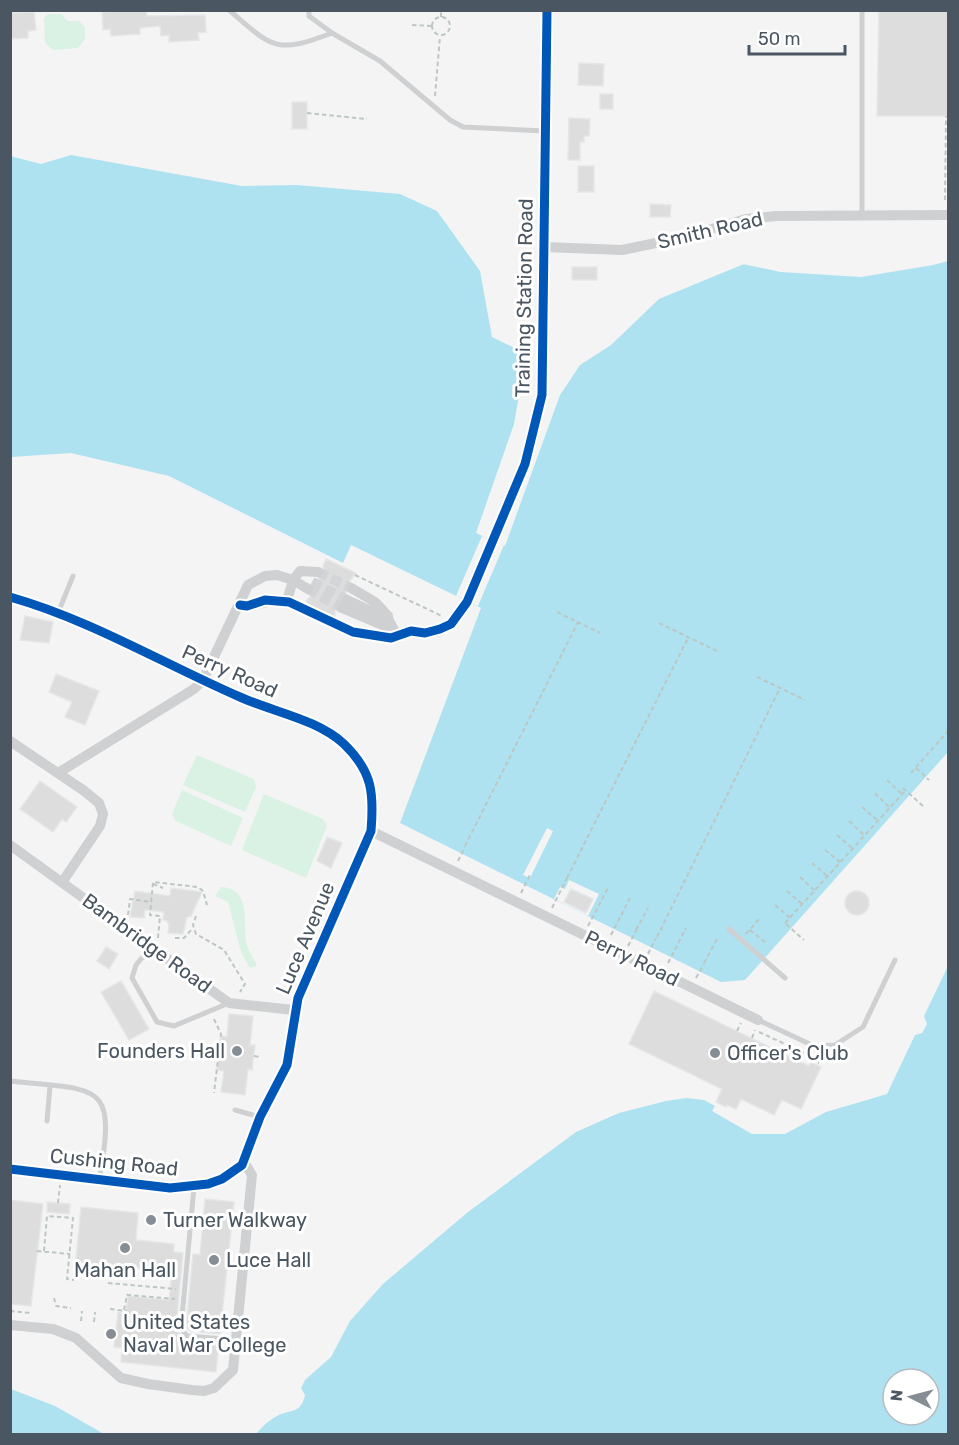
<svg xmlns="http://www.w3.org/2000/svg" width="959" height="1445" font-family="Rubik,sans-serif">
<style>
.green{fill:#d9f2e3}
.water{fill:#aee2f0;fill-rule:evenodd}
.pier{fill:#f4f4f4}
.building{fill:#ddddde;stroke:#e5e6e7;stroke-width:1.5}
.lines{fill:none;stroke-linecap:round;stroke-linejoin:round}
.minor-tunnel{stroke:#d2d4d7;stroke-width:10;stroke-dasharray:10 5;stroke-linecap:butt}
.path{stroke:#bcc7c4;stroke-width:2;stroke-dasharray:4.5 3;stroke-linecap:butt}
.service{stroke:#ced0d2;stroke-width:5}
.minor{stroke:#ced0d2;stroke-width:10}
.tertiary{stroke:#ced0d2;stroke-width:12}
.cycleway-casing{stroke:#fff;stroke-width:13}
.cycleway{stroke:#0057b8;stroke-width:9}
.poi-dot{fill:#868d94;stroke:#fff;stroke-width:2}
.labels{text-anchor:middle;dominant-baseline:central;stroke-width:6;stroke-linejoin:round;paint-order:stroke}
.street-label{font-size:20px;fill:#4a5661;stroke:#fff}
.poi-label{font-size:20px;fill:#4a5661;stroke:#fff;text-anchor:start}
</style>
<rect width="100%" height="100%" fill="#f4f4f4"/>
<!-- green -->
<path class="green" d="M48 14H61L68 21H79L85 27V39L78 48 53 50 45 43 44 18Z
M197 755 254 779 256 787 245 812 183 785Z
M182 790 243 818 231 846 176 821 172 814Z
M264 794 323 819 327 826 306 878 242 850Z
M221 887C253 889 242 924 247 945 249 953 254 959 257 966L250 968 241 952 228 902 215 896Z"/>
<!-- water -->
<path class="water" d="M71 155 242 186 297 185 400 194 437 211 480 271 492 337 519 350H527L514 424 476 533 505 546 560 395 580 365 611 345 659 299 744 264 866 274 948 259V752L745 980 721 982 400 823 481 608 351 545 343 563 169 476 71 453 11 457 10 156 41 164Z
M948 966V1434H256C262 1427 268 1421 277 1416 291 1409 301 1414 305 1395L301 1388 305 1380 331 1357 350 1321 383 1284 468 1212 576 1132 619 1113 666 1101 686 1098 704 1100 715 1106 712 1111 752 1134H785L826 1112 887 1094 915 1035 922 1033 927 1024 924 1016ZM893 1379H929V1415H893Z
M11 1375 136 1434H11Z"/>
<!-- pier -->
<path class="pier" d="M948 256V261L933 265 861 277 781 272 738 263 743 261 779 266 866 271Z
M482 536 504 545 478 606 456 596Z
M547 828 553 831 530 878 523 875Z
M569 880 599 894 588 916 554 899 560 887 565 889Z
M10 1372 55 1384 139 1434H104L55 1406 11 1389Z"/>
<!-- building -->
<path class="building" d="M146 10 147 16 205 15 206 32 198 33 199 40 169 42V35L161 36 160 26 140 28V34L111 36 110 29 103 30 102 12Z
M879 10H948V116H877Z
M34 12 36 30 28 31V38L10 39V13Z
M579 63 604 64 603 86 578 85Z
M600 94H613V109H600Z
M292 102H307V129H292Z
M569 118 590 119 589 136H584V142H580V160H568Z
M578 166H594V192H578Z
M650 204 671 205 670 217H650Z
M572 267H597V280H572Z
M326 559 356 573 346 586V593L335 605V616L328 617 326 625 303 614 309 610 306 601 315 592 317 579 325 576 323 566Z
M25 616 53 622 49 643 20 640Z
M56 674 99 691 85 725 65 717 72 702 49 692Z
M40 781 77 807 66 822 62 819 53 832 20 809Z
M327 837 342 843 331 868 317 861Z
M171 888 202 892 191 916 187 917 183 934 168 933 169 925 167 921 163 920 164 912 145 910 144 918 130 917 135 891 170 896Z
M571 889 593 899 586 913 564 902Z
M845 903a12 12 0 1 1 24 0a12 12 0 1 1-24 0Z
M106 947 118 954 109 969 97 961Z
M121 981 149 1029 129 1040 101 992Z
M654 991 809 1066 811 1062 821 1067 801 1109 782 1100 774 1115 741 1099 736 1109 727 1105 726 1107 716 1102 722 1089 629 1044Z
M229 1014 253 1016 250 1045H255L252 1070 248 1069 245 1095 221 1092 224 1071 217 1070 221 1036 227 1037Z
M205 1199 234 1202 220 1334 190 1331 186 1327 193 1254 200 1255Z
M10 1200 43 1204 31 1306 10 1304Z
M47 1202 70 1204 69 1214 47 1212Z
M81 1207 138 1213 136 1240 174 1244V1252L183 1253 176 1328 185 1340 219 1343 216 1372 121 1362 122 1348 114 1347 118 1312 126 1313 128 1296 169 1300 172 1272 132 1268 131 1274 105 1271V1278L79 1275V1268H75Z"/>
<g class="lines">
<!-- minor-tunnel -->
<path class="minor-tunnel" d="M318 572 353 589
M312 582 347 600
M308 589 342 608
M302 607 333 623"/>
<!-- path -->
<path class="path" d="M432 26a9 9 0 1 1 18 0a9 9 0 1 1-18 0Z
M441 17V10
M412 25 432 26
M435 96 440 36
M307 113 367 119
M945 200 946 116
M355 575 442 616
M557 612 600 633
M659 623 717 651
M757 677 805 700
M916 768 929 780
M911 773 948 731
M887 780 902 794
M903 788 924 807
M875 793 889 807
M862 807 877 820
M849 821 864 835
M837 835 852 848
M465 846 578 622
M825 850 840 862
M458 861 465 847
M812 863 827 876
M800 877 814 890
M567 878 688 638
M153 884 163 888
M787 891 802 904
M521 893 530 875
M775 905 790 918
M552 908 567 878
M128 915 130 899 151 902
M196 916 193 925 196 934 224 950 245 984 240 992
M785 923 906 790
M786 924 804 940
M588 926 609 886
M636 930 648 908
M750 930 766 943
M746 934 759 919
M611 935 630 898
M657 937 780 688
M158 938 160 916 150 915 153 882 198 887 203 891 207 905
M175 938H184L193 928
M628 946 637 929
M648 954 656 938
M668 963 686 928
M704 963 717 939
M696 978 704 964
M214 1019 221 1034 214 1093
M737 1031 741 1023
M759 1032 811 1056
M752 1038 755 1030
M806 1055V1057L819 1063
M254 1056 261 1057
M58 1203 60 1185
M37 1251 70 1254
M44 1251 47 1216 73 1218 67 1279 74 1280
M108 1283 176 1289
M54 1298 56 1306 71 1308
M110 1309 127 1311
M124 1310 127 1295 175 1299
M10 1311 31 1313
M81 1321 82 1311
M94 1322 95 1312"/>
<!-- service -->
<path class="service" d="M229 10C272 47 275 55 332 33
M309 10V16L332 33 380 61 450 120 463 127 544 131
M862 214V10
M58 613 73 576
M729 929 785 978
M151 947 136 965 132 978 157 1022 174 1026 229 1003
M758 1020 814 1046 835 1045 863 1027 895 960
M10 1081C98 1091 118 1079 99 1180
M235 1110 260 1117
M47 1121 50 1086
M194 1187 181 1328 187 1336 237 1340"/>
<!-- minor -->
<path class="minor" d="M544 247 622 250 680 238 746 219 776 216 948 215
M353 589 375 602 388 616
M10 597C91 620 164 664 240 697 273 712 317 719 344 744 373 772 374 794 371 831L298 998 287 1065 260 1117 242 1165 222 1179 208 1184 170 1188 10 1169
M347 600 388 619 394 630
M287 601 293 580 300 571 318 572
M240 605 247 606 278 600 302 607
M342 608 394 630 397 636
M333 623 353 632 391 638 411 631H436
M10 741 83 790 99 803 103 814 100 826 63 881
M58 773 194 689 203 680 248 585 265 576 277 575 293 580 308 589
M371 831 758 1020
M10 845 229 1003 294 1010
M10 1325 53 1329 76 1338 121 1378 148 1384 192 1390 204 1391 214 1388 233 1370 252 1175 244 1162"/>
<!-- tertiary -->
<path class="tertiary" d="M436 631 451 624 467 602 525 464 542 395 547 10"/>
<!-- cycleway casing -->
<g class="cycleway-casing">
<path id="cycleway" d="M10 597C91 620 164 664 240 697 273 712 317 719 344 744 373 772 374 794 371 831L298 998 287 1065 260 1117 242 1165 222 1179 208 1184 170 1188 10 1169
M240 605 247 606 265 600 289 602 353 632 391 638 411 631 425 633 440 629 451 624 467 602 525 464 542 395 547 10"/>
</g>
<!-- cycleway -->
<use href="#cycleway" class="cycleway"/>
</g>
<!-- markers -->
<g class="poi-dot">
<circle cx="237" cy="1051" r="6"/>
<circle cx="715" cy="1053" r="6"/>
<circle cx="151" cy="1220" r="6"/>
<circle cx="125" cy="1248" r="6"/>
<circle cx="214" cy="1260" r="6"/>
<circle cx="111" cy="1334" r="6"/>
</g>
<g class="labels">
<!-- street labels -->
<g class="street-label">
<text transform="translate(710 230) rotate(-13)">Smith Road</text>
<text transform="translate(524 298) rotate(-89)">Training Station Road</text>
<text transform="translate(230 671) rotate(24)">Perry Road</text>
<text transform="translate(305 938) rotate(-67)">Luce Avenue</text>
<text transform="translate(147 943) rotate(36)">Bambridge Road</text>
<text transform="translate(632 958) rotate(26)">Perry Road</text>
<text transform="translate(114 1162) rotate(6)">Cushing Road</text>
</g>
<!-- poi labels -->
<g class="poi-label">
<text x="225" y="1051" text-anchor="end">Founders Hall</text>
<text x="727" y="1053">Officer's Club</text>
<text x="163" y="1220">Turner Walkway</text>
<text x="226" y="1260">Luce Hall</text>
<text x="125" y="1270" text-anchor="middle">Mahan Hall</text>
<text x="123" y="1322">United States<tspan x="123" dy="23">Naval War College</tspan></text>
</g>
</g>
<!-- border -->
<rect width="959" height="1445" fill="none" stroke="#4a5661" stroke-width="24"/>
<!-- north arrow -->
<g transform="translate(911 1397) rotate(276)"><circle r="28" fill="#ffffff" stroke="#b7bbc0" stroke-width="1.5"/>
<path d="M0-4.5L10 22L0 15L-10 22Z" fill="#868d94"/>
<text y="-9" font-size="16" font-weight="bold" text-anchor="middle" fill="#4a5661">N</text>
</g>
<!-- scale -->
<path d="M749 45v9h96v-9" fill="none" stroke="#4a5661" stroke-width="3"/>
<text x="758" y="45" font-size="18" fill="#4a5661" stroke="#ffffff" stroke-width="4.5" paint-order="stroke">50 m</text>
</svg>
